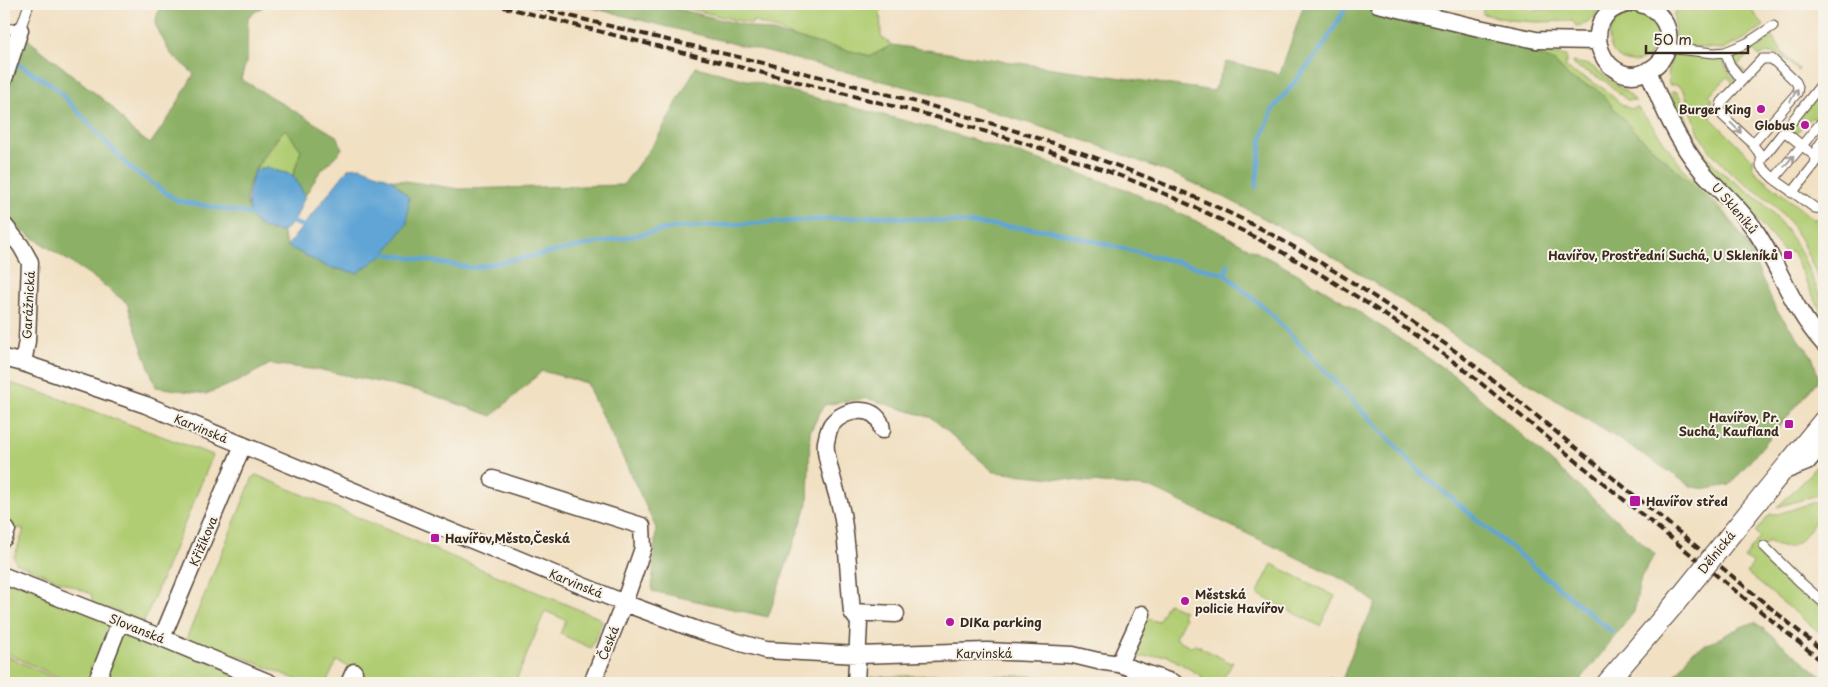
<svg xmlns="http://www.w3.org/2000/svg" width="1828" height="687" font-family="'Playpen Sans',sans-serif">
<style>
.green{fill:#b1cd73;stroke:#767c48}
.forest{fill:#8cb065;stroke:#646d42}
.water{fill:#60a5d5;stroke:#4e687a}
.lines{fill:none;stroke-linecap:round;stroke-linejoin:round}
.stream{stroke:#60a5d5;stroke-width:4.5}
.service-casing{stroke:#564537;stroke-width:11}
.minor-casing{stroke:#564537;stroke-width:19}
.tertiary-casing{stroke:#564537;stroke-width:22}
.service{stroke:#fff;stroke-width:9}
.minor{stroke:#fff;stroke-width:16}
.tertiary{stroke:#fff;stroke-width:20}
.rail{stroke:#3b2a1e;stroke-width:4;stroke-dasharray:8 4;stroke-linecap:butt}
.tertiary-bridge-casing{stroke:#564537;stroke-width:22;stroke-linecap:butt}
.tertiary-bridge{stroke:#fff;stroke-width:20}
.oneway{stroke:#a79f9a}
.poi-dot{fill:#b5179e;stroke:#f7f3e8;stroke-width:2}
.labels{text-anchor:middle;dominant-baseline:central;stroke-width:4;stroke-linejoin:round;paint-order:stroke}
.poi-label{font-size:12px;font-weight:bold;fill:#3b2a1e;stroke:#f7f3e8;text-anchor:end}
.street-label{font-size:12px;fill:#3b2a1e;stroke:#f7f3e8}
</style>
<rect width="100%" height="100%" fill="#f7f3e8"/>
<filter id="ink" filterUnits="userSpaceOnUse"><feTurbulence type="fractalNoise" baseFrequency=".02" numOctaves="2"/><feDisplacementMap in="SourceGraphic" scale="10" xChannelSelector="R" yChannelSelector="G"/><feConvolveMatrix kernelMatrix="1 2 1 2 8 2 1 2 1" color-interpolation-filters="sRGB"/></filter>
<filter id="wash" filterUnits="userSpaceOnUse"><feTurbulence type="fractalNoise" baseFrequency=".0096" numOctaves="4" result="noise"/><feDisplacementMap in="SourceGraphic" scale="20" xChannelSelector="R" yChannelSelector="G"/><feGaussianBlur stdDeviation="1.12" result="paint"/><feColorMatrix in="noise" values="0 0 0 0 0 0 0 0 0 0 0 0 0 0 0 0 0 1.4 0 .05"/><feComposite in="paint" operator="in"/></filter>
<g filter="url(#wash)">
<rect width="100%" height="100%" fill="#f1e0c2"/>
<!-- green -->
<path class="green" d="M670 4H880L881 37 892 45 871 56 803 40 753 21 752 24Z
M1483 4H1521L1532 11 1567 7 1570 4H1598C1598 17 1589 25 1576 26L1573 21 1535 22 1510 20 1483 14Z
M1680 4H1747L1764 26 1744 39 1724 49 1675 46 1674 15Z
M1609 38a24 24 0 1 1 48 0a24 24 0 1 1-48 0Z
M1768 32 1787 58 1799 69 1798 71C1784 58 1778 48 1759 56L1753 50 1738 65 1746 73C1736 71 1734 61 1731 53Z
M1492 37 1543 52 1566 56V68C1577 76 1590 79 1601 87 1610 93 1617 102 1626 107 1630 109 1633 109 1637 107L1652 125 1686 173 1725 212 1748 244 1756 265 1748 247 1725 215 1635 132 1597 89 1570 79 1555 62Z
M1674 53 1723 56 1725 66 1736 82 1734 84 1728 77 1709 95 1712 98 1711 118 1752 159V166L1755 172 1813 219H1824V290L1801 240 1787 219 1771 202 1731 173 1711 152 1699 133 1684 91 1677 85H1669C1667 72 1669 65 1674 53Z
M1572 62 1590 65 1625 91 1636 101 1627 100 1605 81 1573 65Z
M1674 91 1678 93 1681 98 1686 117 1696 139 1706 155 1720 171 1762 202 1772 212 1787 231 1800 251 1824 305V316L1810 290 1792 251 1786 254 1738 197 1704 163 1685 134 1671 92Z
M1824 94V113L1818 121 1812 117 1795 134 1789 128 1814 99Z
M285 128 301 150 293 175 266 168 255 170Z
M4 381 58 398 213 455 143 624 120 616 121 613 110 608 108 611 93 605 91 594 16 563 14 557 23 533V528L14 529 4 525Z
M1824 456V493L1777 507 1803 482Z
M256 475 599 618 602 621 601 625 591 648 560 634 566 620 545 611 515 683H358L362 673 337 661 326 683H305L237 655 228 661 185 642 253 477Z
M1818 501 1823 509C1809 529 1796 561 1768 541L1760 551 1802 592 1824 610V636L1747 573 1753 563 1744 558 1760 537 1755 532 1770 514H1778Z
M1272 564 1335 596 1320 626 1257 594Z
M4 576 261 683H71L4 652Z
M1168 603 1184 611 1182 616 1185 618 1175 638 1192 647 1194 644 1199 647 1200 645V647L1231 663 1233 662C1224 678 1220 687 1199 681L1203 677 1166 655 1134 658 1132 646 1146 618 1158 622Z
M4 655 66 683H4Z
M934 675 1032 676 1095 683H868L870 678 873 677Z"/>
<!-- forest -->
<path class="forest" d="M160 4H267L248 17 247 59 241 79 338 137 342 149 319 173 305 196 293 175 301 150 285 129C270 144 243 181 247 204 249 212 260 222 266 229L282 232 287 246 409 198 391 179 460 189 623 185 657 139 696 67 937 129 1040 160 1120 187 1212 228 1298 274 1341 300 1455 376 1655 554 1641 577 1634 612 1578 683H1341L1357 640 1376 603 1346 581 1152 488 994 472 932 418 866 398 824 405 810 432 808 503 768 617 652 591 656 528 627 466 594 400 587 383 542 371 492 416 421 391 326 371 270 364 239 381 206 394 156 387 135 328 127 303 89 274 4 219V32L20 30 31 42 110 105 132 131 150 144 170 116 194 74 170 53 155 24Z
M577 4H657L871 56 892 45 1214 91 1226 62 1280 74 1304 4H1358L1492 37 1555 62 1571 79 1597 89 1635 132 1725 215 1748 247 1775 308 1812 356 1819 379 1730 485 1707 489 1692 487 1649 458 1475 350 1397 297 1315 246 1226 198 1178 176 1092 143 946 97Z
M1755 622 1824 678V683H1668L1678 672 1692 652 1743 626Z"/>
<!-- water -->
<path class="water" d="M360 167 391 179 409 198 407 224 384 254 357 273 327 267 287 246 349 168Z
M266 168 293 175 305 196 294 222 282 232C277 231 270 231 266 229 240 218 248 190 255 170Z"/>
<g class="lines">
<!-- stream -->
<path class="stream" d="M13 61 54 86 131 169 178 201 256 215
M1256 187 1262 137 1273 109 1322 48 1348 4
M288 221 307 227
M381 253 472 268 673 228 880 216 1049 230 1225 274 1269 312 1421 473 1612 632
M1225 274 1228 264
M1683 680 1688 683"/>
</g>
</g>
<g filter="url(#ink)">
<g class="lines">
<!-- service casing -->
<g class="service-casing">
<path id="service" d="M4 28 20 30 29 4
M1667 48 1714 53 1725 52
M1742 80 1730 65 1725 52 1747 43 1773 26
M1824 119 1774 179 1815 208 1824 209
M1784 131 1816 157
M1750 141 1756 140 1797 93 1798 87 1796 82 1772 59H1762L1722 102 1720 109 1723 116 1750 141 1763 158
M1774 179 1761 166V160L1824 81
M1792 193 1815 164 1818 147 1824 138
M1764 546 1799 581 1824 603
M1330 683H1331"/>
</g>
<!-- minor casing -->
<g class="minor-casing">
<path id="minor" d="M1378 4 1479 28 1536 40 1598 41
M1627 4C1571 16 1606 97 1651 69 1659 64 1665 57 1667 48 1673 27 1659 8 1640 4
M1648 70C1662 106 1677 141 1702 171 1719 191 1740 207 1755 230 1781 269 1791 307 1824 344
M4 79 20 30
M4 225 21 246 30 262 27 341 23 363
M4 358 23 363 146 405 624 603 700 631 765 650 858 655 987 651 1073 655 1098 661 1119 664 1174 683
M1782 472 1807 462 1824 442
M493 479 642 526 643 548 624 603 592 683
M4 538 7 530
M4 576 162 638 270 683
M852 612 896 614
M162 638 243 445
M1119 664 1142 614
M96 683 120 622
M349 683 354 672
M856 683 859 622 852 612C849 581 848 550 843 520 841 501 823 457 826 442 827 437 829 427 832 424 845 407 880 404 882 430"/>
</g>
<!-- tertiary casing -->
<g class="tertiary-casing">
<path id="tertiary" d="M1731 534 1824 420
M1607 683 1673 606"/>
</g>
<!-- service -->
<use href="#service" class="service"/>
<!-- minor -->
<use href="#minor" class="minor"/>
<!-- tertiary -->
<use href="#tertiary" class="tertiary"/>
<!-- rail -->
<path class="rail" d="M492 4 940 118C1001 136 1063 154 1123 177 1244 223 1356 292 1461 367L1824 663
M524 4C757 66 1000 107 1221 209 1279 236 1335 270 1388 306 1415 323 1442 341 1467 360 1501 386 1533 413 1566 440 1653 510 1738 581 1824 652"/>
<!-- tertiary-bridge casing -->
<g class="tertiary-bridge-casing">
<path id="tertiary-bridge" d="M1673 606 1731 534"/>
</g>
<!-- tertiary-bridge -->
<use href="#tertiary-bridge" class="tertiary-bridge"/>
</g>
<!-- one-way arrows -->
<defs><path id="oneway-shaft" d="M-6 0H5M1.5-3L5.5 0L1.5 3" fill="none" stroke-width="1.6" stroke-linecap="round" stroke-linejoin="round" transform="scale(1.25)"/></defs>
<g class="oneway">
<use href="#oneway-shaft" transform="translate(1794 95) rotate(-60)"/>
<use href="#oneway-shaft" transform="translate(1736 128) rotate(44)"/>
<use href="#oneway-shaft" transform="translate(1789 161) rotate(-50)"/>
</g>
</g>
<!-- markers -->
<g class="poi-dot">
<circle cx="1761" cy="109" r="5"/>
<circle cx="1805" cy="125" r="5"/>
<rect x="1783" y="250" width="10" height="10" rx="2.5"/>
<rect x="1784" y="419" width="10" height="10" rx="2.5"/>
<rect x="1629" y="495" width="12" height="12" rx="2.5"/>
<rect x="430" y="533" width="10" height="10" rx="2.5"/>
<circle cx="1185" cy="601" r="5"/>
<circle cx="950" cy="622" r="5"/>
</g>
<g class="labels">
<!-- poi labels -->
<g class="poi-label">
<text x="1751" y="109">Burger King</text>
<text x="1795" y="125">Globus</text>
<text x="1778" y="255">Havířov, Prostřední Suchá, U Skleníků</text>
<text x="1779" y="417">Havířov, Pr.<tspan x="1779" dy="14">Suchá, Kaufland</tspan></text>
<text x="1646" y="501" text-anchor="start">Havířov střed</text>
<text x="445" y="538" text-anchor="start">Havířov,Město,Česká</text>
<text x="1195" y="594" text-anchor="start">Městská<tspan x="1195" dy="14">policie Havířov</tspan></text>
<text x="960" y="622" text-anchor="start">DIKa parking</text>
</g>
<!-- street labels -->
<g class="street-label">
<text transform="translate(1735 208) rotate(49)">U Skleníků</text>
<text transform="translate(28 305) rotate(-87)">Garážnická</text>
<text transform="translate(201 428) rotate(22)">Karvinská</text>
<text transform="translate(203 541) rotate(-67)">Křižíkova</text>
<text transform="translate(1716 552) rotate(-51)">Dělnická</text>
<text transform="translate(576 583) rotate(22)">Karvinská</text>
<text transform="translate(137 628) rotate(22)">Slovanská</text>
<text transform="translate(608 643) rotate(-68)">Česká</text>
<text x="984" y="653">Karvinská</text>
</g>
</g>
<!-- margin -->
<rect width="1828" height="687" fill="none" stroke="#f7f3e8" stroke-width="20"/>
<!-- scale -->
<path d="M1646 45v8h102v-8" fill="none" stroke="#3b2a1e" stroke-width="2.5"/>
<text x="1653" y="45" font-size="15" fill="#3b2a1e" stroke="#f7f3e8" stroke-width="4" paint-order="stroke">50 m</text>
</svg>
